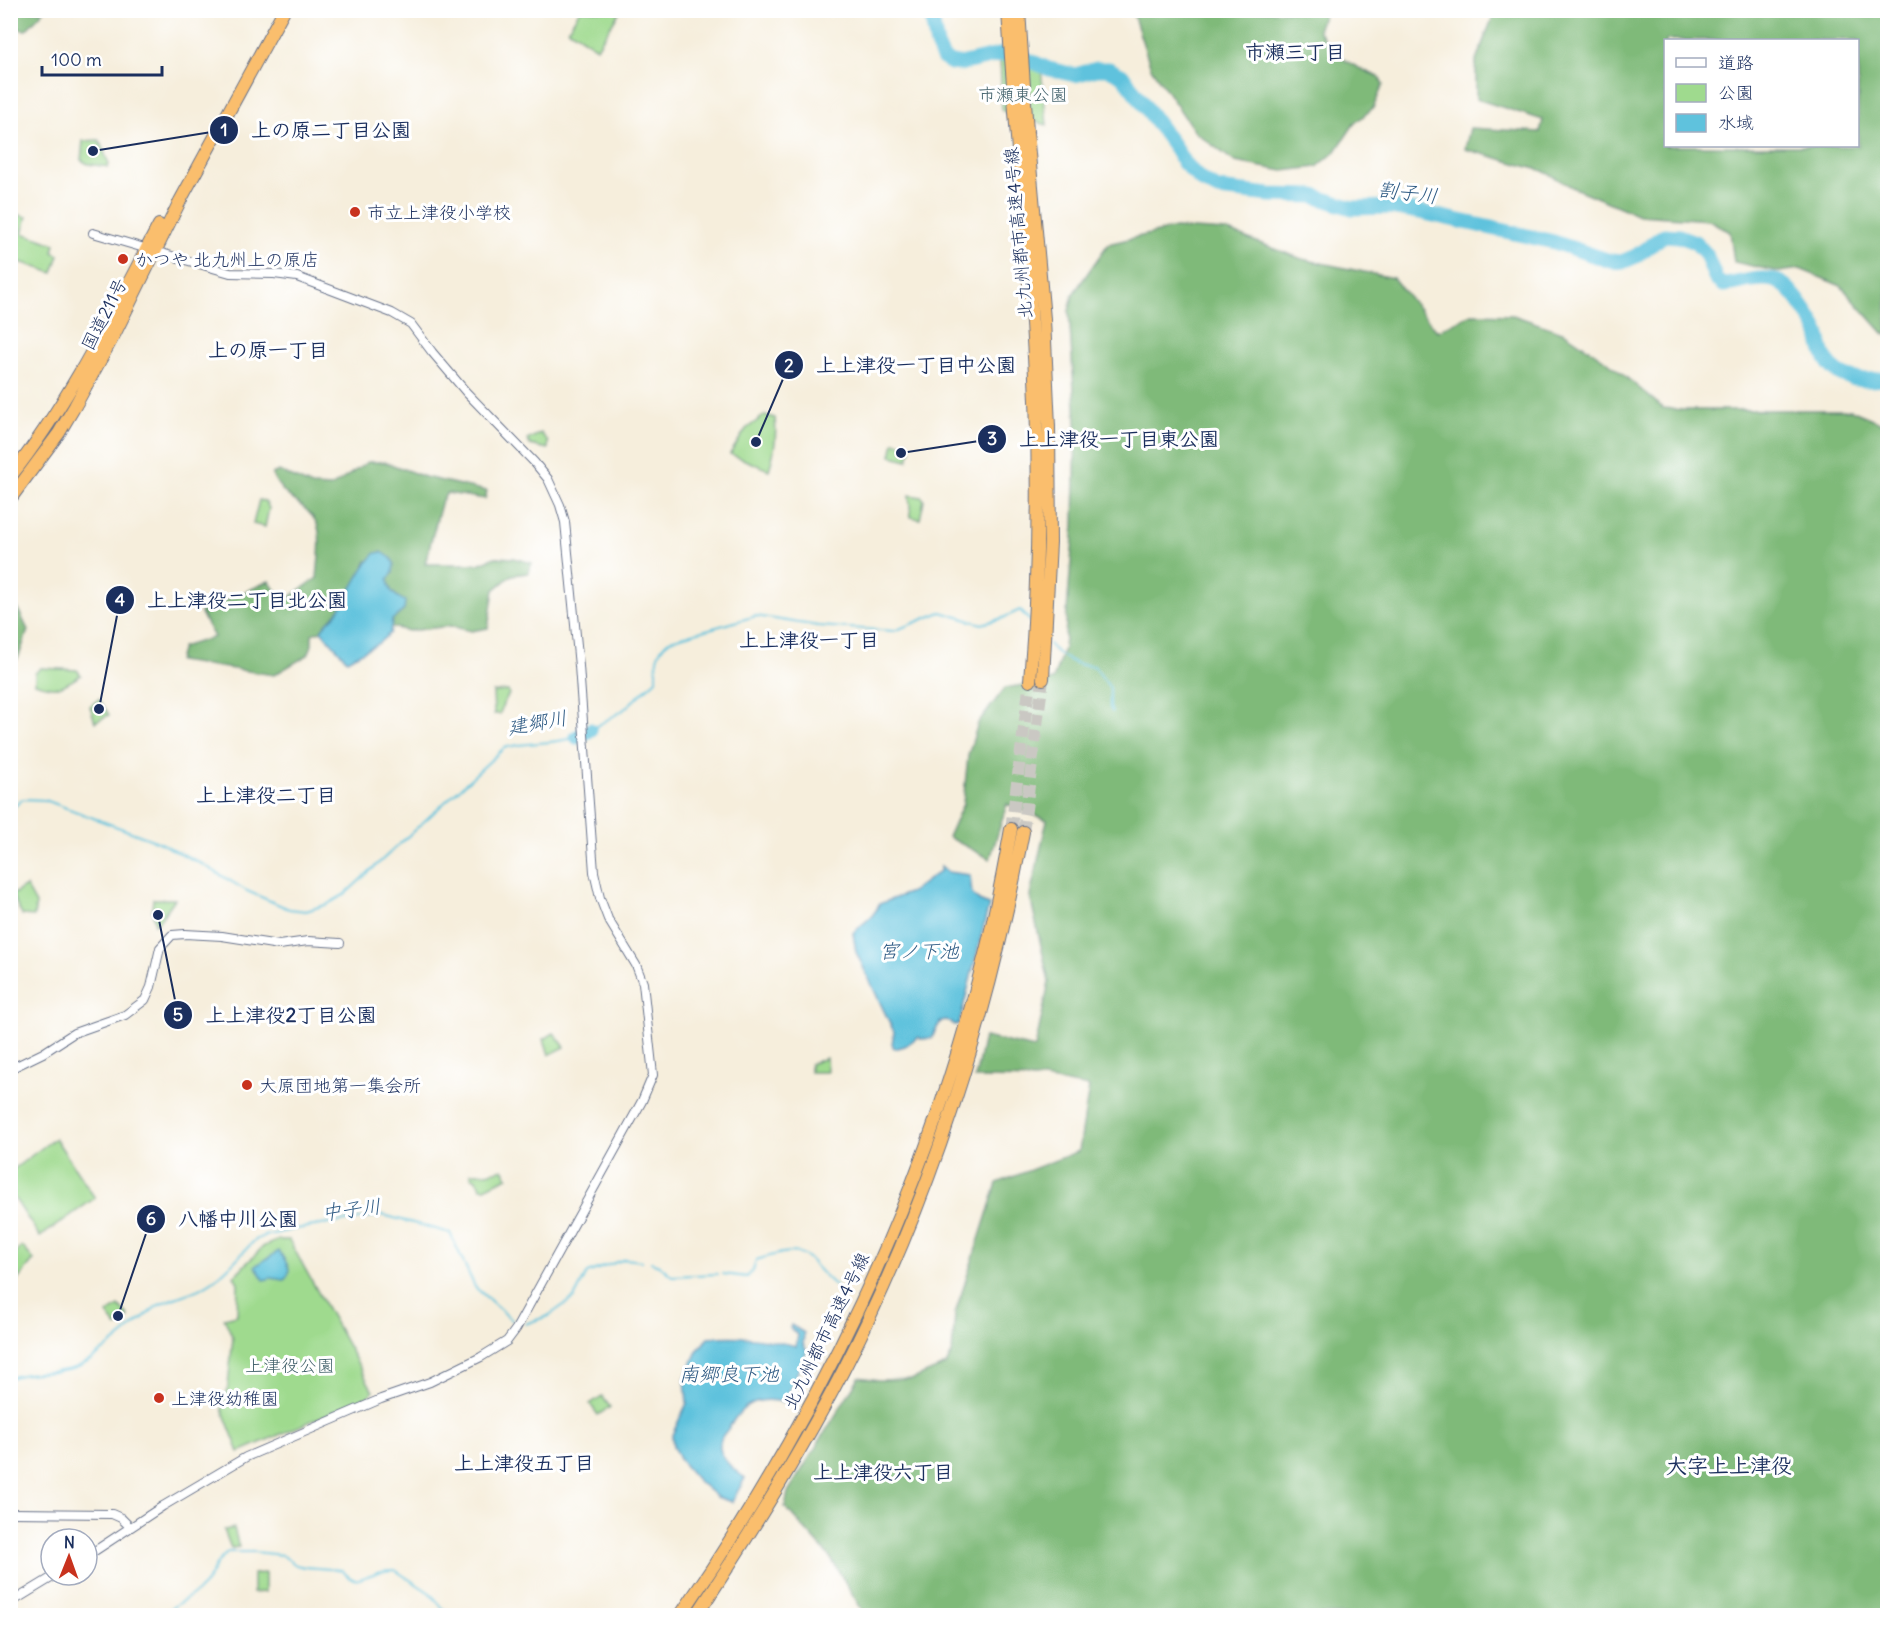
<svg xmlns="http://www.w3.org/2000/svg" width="1898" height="1626" font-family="Delius,'Klee One',sans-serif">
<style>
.green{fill:#9fda8e;stroke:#5d8476;stroke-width:1.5}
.forest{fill:#7fba79;stroke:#4d746c;stroke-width:1.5;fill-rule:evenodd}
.water{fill:#5fc2dd;stroke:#3d789e;stroke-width:1.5}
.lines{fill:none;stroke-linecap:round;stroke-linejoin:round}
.stream{stroke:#5fc2dd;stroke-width:2}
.river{stroke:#5fc2dd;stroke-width:15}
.highway-tunnel{stroke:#cac8c3;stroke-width:12;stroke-dasharray:12 6;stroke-linecap:butt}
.minor-casing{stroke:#68728a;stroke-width:10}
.highway-casing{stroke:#68728a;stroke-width:14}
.minor{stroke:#fff;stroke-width:8}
.highway{stroke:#fabe6d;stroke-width:12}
.poi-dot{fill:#c8321e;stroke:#fff;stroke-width:2}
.labels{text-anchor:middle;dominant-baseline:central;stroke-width:6;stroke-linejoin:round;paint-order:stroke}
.park-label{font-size:18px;fill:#43626c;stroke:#fff}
.poi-label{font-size:18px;fill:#1b2f5e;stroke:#fff;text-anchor:start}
.street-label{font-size:18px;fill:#1b2f5e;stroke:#fff}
.neighbourhood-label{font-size:20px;font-weight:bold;fill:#1b2f5e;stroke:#fff}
.water-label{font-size:20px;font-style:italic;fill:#2f5b84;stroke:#fff}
.quarter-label{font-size:21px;font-weight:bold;fill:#1b2f5e;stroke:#fff}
.leader{fill:none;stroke:#1b2f5e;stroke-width:2}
.callout-dot{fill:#1b2f5e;stroke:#fff;stroke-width:2}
.mark-label{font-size:18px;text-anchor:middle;font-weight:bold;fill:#fff}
.callout-label{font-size:20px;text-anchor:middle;font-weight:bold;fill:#1b2f5e;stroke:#fff;stroke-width:6;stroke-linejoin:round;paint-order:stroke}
</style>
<rect width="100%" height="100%" fill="#fff"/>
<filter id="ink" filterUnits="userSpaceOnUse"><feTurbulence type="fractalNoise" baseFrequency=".0167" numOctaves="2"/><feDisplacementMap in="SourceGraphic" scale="12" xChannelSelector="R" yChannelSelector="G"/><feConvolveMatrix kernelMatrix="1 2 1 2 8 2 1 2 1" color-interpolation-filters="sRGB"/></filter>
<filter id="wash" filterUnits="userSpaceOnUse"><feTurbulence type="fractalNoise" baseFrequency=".008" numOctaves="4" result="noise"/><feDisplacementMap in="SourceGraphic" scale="24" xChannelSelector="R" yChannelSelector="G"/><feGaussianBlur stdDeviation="1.35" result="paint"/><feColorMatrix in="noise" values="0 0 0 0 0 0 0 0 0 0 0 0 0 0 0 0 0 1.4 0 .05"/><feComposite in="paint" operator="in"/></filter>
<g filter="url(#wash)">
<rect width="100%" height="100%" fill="#f6eedc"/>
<!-- green -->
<path class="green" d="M580 10 620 11 597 48 568 29Z
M1000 57 1016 58 1041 70 1047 125 1002 111Z
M99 140 109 164 108 167 88 164 81 160 83 141Z
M11 213 27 217 22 233 55 244 53 252 59 255 53 273 11 259Z
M765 415 775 418C777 437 775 452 769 470L730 454 746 429Z
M541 433 548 442V449L530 445 527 440Z
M894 442 908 445 911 450 908 460 891 456Z
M909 495 922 497 924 500 920 519 911 517Z
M259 500 265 501 269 508 265 527 253 524Z
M41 668 77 670 81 675C60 688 59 691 35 683V673Z
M508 691 509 694 503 704 500 714H494L493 692Z
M99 699 109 715 95 722 90 706Z
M26 886 36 904 34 916 22 915 12 895Z
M153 899H175L159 921 155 924 152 909Z
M554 1033 565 1047 549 1055 544 1039Z
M826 1058 827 1072H810V1064Z
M55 1138 95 1198 40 1237 11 1193V1171Z
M503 1169 508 1177 485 1188H481L475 1178 471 1177V1173H487Z
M279 1240H289L373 1391 368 1397 239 1452 222 1409 227 1394 233 1338 224 1318 237 1315 238 1283 234 1276 264 1246Z
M22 1246 34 1260 11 1288V1258Z
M119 1306 129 1317 117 1327 107 1314Z
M602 1396 610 1407 598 1415 590 1404Z
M234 1528 239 1547 231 1548 224 1530Z
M265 1573V1592L253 1593V1574Z"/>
<!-- forest -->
<path class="forest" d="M15 11V10L44 11 26 30 14 28Z
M1132 11H1325L1318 30C1337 58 1348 64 1379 77L1383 85 1373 108 1354 124 1336 151 1317 167 1283 171 1235 162 1195 132 1151 68Z
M1486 11H1887V335L1884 334 1841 286 1800 269 1779 272 1734 262 1730 232 1709 220 1639 215 1574 188 1543 171 1465 149 1470 128 1540 132 1543 120 1476 99V60L1494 14ZM1858 40V146H1666V40Z
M1175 228 1228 231 1302 259 1393 278 1437 331 1472 314 1513 315 1565 333 1608 362 1663 408 1683 410H1851L1887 425V1615H865L830 1557 785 1507 788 1492 859 1377 879 1380 913 1379 946 1365 952 1353 955 1314 997 1183 1079 1151 1089 1087 1044 1079 975 1078 984 1037 1035 1048 1049 982 1030 896 1047 820 1007 804 990 859 948 837 963 804 968 756 978 723 1005 688 1053 680 1064 648 1074 525 1076 423 1069 311 1073 294 1108 244Z
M368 462H385L425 477 487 491 485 499 447 493 442 500 425 564H478L495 557 514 558 532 563 528 573 512 575 494 590 488 628 471 631 450 626 409 631 391 627 392 620 404 610 399 598 389 589 388 579 393 573 367 561C360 578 350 595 339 610 333 618 326 622 321 631L312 634V645L308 655 274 675 178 661 182 647 214 637 200 612 269 581 283 602 317 578C318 564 323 534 316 522 305 502 283 500 272 474L279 471 312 486 331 487Z
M10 593 28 630 19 656 11 669Z"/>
<!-- water -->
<path class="water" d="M382 552 391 558 394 563 393 573 388 579C389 591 394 596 405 601L404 610 392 620 390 633 379 643 347 660 321 631C326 622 334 618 339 610 351 593 362 565 376 553Z
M941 866 948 872 970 875 972 894 979 901 989 905 959 1024 954 1025 946 1020 941 1021 931 1038 923 1039 918 1037 905 1046 894 1049 892 1044 894 1032 856 952 853 933C862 923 875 917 879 904L911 892 940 871Z
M279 1251C285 1261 295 1271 284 1280L271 1278 264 1280 255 1266Z
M791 1325 804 1333 803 1344 807 1351 784 1402C758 1397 744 1402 730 1426 728 1430 724 1433 722 1437 713 1454 734 1470 745 1478L732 1502 717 1497 697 1480 679 1459 673 1446 672 1435 687 1403 685 1379 697 1351 708 1338C739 1334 766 1339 796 1346L798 1335 790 1328Z"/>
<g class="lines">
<!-- stream -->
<path class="stream" d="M1049 644C1060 658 1077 666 1094 666L1110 688V708L1112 712
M590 730 622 711 656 680C656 662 655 651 670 640L756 616 818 626 894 631 941 612 982 624 1003 618 1020 610 1030 621
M10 810 23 799 45 800 158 842 204 865 247 891 289 909 306 911 328 904 345 894 504 748C528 741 551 745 577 737
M651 1262 659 1265 672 1276 717 1274
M723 1274 747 1277 753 1270 756 1260C771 1256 796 1246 808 1258 818 1268 825 1278 836 1286
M525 1324 548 1316 574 1298 587 1273 625 1259 642 1261
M10 1378C31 1370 54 1375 75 1368 93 1363 140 1320 157 1306 174 1296 194 1294 210 1283 226 1272 241 1254 255 1240L264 1236 296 1229 383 1215 450 1233 475 1287 512 1320
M164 1616 174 1606 197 1592 206 1583 218 1562 228 1552H255L282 1555 296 1565 305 1567 342 1570C355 1586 360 1578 376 1573 382 1570 388 1570 395 1570L430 1593 449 1616"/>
<!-- river -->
<path class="river" d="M930 10 937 45 943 58 951 63 960 64 1003 54H1015L1049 69 1075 75 1097 69H1109L1123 76 1174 146 1184 163 1201 180 1218 189 1270 195 1314 196 1352 208 1391 207 1420 212 1554 242 1610 261 1622 262 1636 256 1664 235 1679 236 1695 242 1706 254 1716 280 1723 285C1739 284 1757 276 1773 280 1785 283 1791 291 1798 300 1805 310 1813 320 1818 332 1821 340 1821 351 1826 359 1839 382 1865 382 1888 378
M577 737 590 730"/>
</g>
</g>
<g filter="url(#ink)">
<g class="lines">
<!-- highway-tunnel -->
<path class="highway-tunnel" d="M1011 829 1030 681
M1023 832 1043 679"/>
<!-- minor casing -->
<g class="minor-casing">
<path id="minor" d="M10 1069 43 1053 74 1033 125 1015 145 1000 151 987 160 948 172 935 185 934 222 936 279 945 308 941 340 943
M10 1513 112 1514 121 1518 130 1527
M87 1556 163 1506 246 1457 381 1399 430 1382 481 1357 507 1341 516 1329 642 1101 653 1075 643 983 636 965 608 919 600 898 594 872 579 666 565 522 560 505 548 479 534 462 466 392 432 352 411 324 392 313 297 277 274 274 230 273 93 233
M10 1603 56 1575"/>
</g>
<!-- highway casing -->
<g class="highway-casing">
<path id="highway" d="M1008 10C1014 115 1024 218 1032 323 1040 442 1040 561 1030 681
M1019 10 1027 132 1044 319 1049 427 1050 542 1043 679
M10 477C71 400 113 312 159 225
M10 499 59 433 75 406 115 333 180 201 284 10
M680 1616C820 1413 922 1201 983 962 995 918 1003 873 1011 829
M696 1616C749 1536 799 1456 843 1371 930 1202 988 1018 1023 832"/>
</g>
<!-- minor -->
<use href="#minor" class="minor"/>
<!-- highway -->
<use href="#highway" class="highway"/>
</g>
</g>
<!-- markers -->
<g class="poi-dot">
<circle cx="355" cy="212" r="6"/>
<circle cx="123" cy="259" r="6"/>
<circle cx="247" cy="1085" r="6"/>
<circle cx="159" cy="1398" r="6"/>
</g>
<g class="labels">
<!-- park labels -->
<g class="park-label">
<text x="1023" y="94">市瀬東公園</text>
<text x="290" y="1365">上津役公園</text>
</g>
<!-- poi labels -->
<g class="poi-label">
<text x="367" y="212">市立上津役小学校</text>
<text x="135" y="259">かつや 北九州上の原店</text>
<text x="259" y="1085">大原団地第一集会所</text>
<text x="171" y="1398">上津役幼稚園</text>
</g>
<!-- street labels -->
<g class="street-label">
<text transform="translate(1018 233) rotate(-95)">北九州都市高速4号線</text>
<text transform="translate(104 314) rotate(-63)">国道211号</text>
<text transform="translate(826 1331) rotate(-64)">北九州都市高速4号線</text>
</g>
<!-- neighbourhood labels -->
<g class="neighbourhood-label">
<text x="1295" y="51">市瀬三丁目</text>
<text x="268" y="349">上の原一丁目</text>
<text x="809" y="639">上上津役一丁目</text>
<text x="266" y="794">上上津役二丁目</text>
<text x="524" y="1462">上上津役五丁目</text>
<text x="883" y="1471">上上津役六丁目</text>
</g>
<!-- water labels -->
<g class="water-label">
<text transform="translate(1408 192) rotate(7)">割子川</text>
<text transform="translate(537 722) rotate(-10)">建郷川</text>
<text x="919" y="950">宮ノ下池</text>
<text transform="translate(351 1209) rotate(-7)">中子川</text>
<text x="729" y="1373">南郷良下池</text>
</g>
<!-- quarter labels -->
<g class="quarter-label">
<text x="1729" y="1465">大字上上津役</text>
</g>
</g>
<!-- callouts -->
<path class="leader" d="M93 151L224 130M756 442L789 365M901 453L992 439M99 709L120 600M158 915L178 1015M118 1316L151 1219"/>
<g class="callout-dot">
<circle cx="93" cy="151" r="6"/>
<circle cx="756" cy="442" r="6"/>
<circle cx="901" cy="453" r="6"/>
<circle cx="99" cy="709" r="6"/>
<circle cx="158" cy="915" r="6"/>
<circle cx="118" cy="1316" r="6"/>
<circle cx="224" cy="130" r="15"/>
<circle cx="789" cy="365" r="15"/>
<circle cx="992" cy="439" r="15"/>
<circle cx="120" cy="600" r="15"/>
<circle cx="178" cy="1015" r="15"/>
<circle cx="151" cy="1219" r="15"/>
</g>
<g class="mark-label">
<text x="224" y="136">1</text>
<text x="789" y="372">2</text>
<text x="992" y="445">3</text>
<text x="120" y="606">4</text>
<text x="178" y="1021">5</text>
<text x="151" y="1225">6</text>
</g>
<g class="callout-label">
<text x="331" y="137">上の原二丁目公園</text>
<text x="916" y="372">上上津役一丁目中公園</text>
<text x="1119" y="446">上上津役一丁目東公園</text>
<text x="247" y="607">上上津役二丁目北公園</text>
<text x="291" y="1022">上上津役2丁目公園</text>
<text x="238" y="1226">八幡中川公園</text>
</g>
<!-- margin -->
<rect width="1898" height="1626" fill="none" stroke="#fff" stroke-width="36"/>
<!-- legend -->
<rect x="1664" y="39" width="195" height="108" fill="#ffffff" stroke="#a4acbf" stroke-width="1.5"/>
<rect x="1676" y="58" width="30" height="9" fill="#ffffff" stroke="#a4acbf" stroke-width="1.5"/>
<text x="1718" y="69" font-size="18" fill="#1b2f5e">道路</text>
<rect x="1676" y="84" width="30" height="18" fill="#9fda8e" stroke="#a4acbf" stroke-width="1.5"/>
<text x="1718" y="99" font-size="18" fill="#1b2f5e">公園</text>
<rect x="1676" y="114" width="30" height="18" fill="#5fc2dd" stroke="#a4acbf" stroke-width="1.5"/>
<text x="1718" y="129" font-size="18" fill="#1b2f5e">水域</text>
<!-- north arrow -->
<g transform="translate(69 1557) rotate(1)"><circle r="28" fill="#ffffff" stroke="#a4acbf" stroke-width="1.5"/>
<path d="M0-4.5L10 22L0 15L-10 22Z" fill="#c8321e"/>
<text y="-9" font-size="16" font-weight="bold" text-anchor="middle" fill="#1b2f5e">N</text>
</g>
<!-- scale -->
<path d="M42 66v9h120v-9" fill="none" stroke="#1b2f5e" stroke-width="3"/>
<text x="51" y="66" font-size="18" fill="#1b2f5e" stroke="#ffffff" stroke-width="4.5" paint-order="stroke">100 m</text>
</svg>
